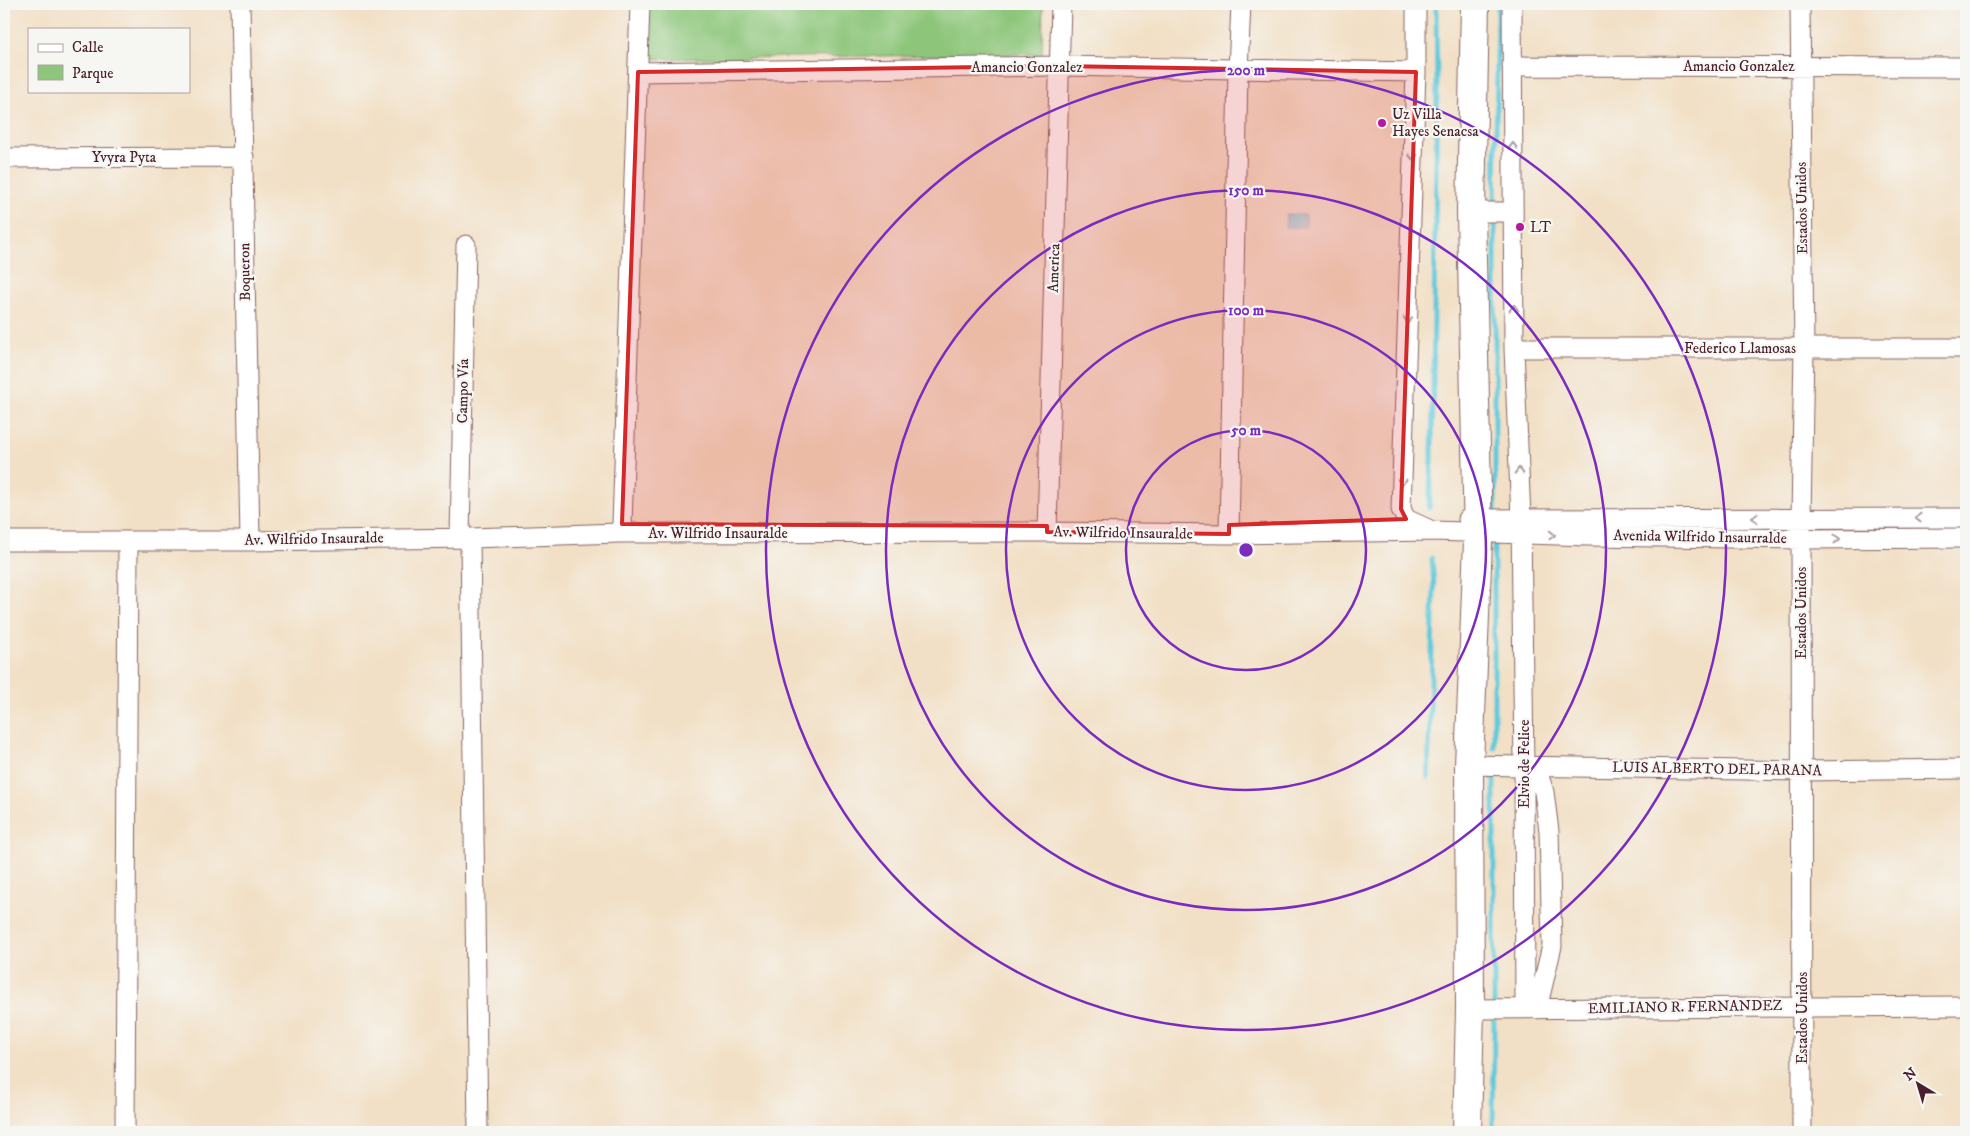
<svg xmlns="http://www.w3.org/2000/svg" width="1970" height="1136" font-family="'IM FELL DW Pica',serif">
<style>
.green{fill:#8dc67a;stroke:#6c7252}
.water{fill:#60c9dc;stroke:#557484}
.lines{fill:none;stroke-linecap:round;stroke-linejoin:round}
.stream{stroke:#60c9dc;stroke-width:5}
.minor-casing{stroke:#856361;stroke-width:21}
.highway-casing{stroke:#856361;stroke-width:30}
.minor{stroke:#fff;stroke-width:19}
.highway{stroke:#fff;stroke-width:28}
.oneway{stroke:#ae9aa0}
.marked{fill:#d62828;fill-opacity:0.2;stroke:#d62828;stroke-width:4;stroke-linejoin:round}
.ring{fill:none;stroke:#7b2cbf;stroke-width:2.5}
.poi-dot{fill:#b5179e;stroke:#f6f6f2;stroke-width:2}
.labels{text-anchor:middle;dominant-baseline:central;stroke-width:4.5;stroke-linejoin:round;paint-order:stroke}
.street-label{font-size:15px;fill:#4a1f2b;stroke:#f6f6f2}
.poi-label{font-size:15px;fill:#4a1f2b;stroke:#f6f6f2;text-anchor:start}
.centre{fill:#7b2cbf;stroke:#f6f6f2;stroke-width:2.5}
.ring-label{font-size:15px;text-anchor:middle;font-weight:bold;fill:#7b2cbf;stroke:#f6f6f2;stroke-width:4.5;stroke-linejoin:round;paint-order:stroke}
</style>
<rect width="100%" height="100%" fill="#f6f6f2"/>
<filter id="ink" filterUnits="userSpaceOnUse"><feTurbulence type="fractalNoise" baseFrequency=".02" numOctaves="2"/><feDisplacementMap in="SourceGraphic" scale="10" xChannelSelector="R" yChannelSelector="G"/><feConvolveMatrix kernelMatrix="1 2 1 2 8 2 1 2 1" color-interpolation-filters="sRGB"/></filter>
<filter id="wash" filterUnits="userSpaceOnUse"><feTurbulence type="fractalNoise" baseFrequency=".0096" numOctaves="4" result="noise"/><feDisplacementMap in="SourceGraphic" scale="20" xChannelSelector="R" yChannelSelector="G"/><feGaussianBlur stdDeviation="1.12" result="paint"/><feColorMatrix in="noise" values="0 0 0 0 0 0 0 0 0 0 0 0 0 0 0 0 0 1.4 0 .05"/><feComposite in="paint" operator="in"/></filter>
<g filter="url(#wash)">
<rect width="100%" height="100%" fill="#f2e0c6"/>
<!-- green -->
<path class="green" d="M645 4H1043L1042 54 645 59Z"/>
<!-- water -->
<path class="water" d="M1286 214 1306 215V227H1285Z"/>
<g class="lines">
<!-- stream -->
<path class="stream" d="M1495 208 1498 4
M1429 508 1432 461 1437 88 1436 4
M1495 516V217
M1494 748V545
M1428 778 1434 587 1432 558
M1494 1004V775
M1493 1132 1494 1013"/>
</g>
</g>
<g filter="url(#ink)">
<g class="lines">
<!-- minor casing -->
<g class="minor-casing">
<path id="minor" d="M240 4 250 541
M1416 4V72L1401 509 1406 519 1428 529
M1512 4 1514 348 1521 519 1524 767 1525 1009
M1800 4 1804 348 1801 518 1802 1132
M1512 66 1966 67
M638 72 1059 66 1416 72
M4 158 244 157
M1471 212H1513
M1514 348H1966
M1468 519 1966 518
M1047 532 1061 4
M619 533 622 524 640 4
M1229 534 1238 70 1241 4
M460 537 466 245
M470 538 478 1132
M4 541H250L470 538 619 533 1047 532 1229 534 1433 531 1588 536 1801 539 1966 538
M1469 765 1802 771 1966 769
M1536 767 1544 792 1549 831 1552 946 1537 1009
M1470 1009 1966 1006
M125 1132 128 541"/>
</g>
<!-- highway casing -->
<g class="highway-casing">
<path id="highway" d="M1467 1132 1470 1009 1469 765 1478 541 1471 212 1475 4"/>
</g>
<!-- minor -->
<use href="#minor" class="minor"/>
<!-- highway -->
<use href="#highway" class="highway"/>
</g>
<!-- one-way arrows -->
<defs><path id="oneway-chevron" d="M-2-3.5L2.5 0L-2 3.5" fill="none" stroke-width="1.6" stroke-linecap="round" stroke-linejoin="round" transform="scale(1.25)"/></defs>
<g class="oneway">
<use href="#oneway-chevron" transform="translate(1513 146) rotate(-91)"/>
<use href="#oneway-chevron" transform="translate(1413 157) rotate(92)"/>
<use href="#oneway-chevron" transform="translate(1514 308) rotate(-90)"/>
<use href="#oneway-chevron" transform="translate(1408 320) rotate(92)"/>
<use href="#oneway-chevron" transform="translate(1519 471) rotate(-92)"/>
<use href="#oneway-chevron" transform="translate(1402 482) rotate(92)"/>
<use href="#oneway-chevron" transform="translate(1755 518) rotate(180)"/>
<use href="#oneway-chevron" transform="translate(1918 518) rotate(180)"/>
<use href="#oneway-chevron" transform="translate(1552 535) rotate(2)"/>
<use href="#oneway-chevron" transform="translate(1837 539)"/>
</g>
</g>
<!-- marked area -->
<path class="marked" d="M1059 66 1416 72 1401 509 1406 519 1229 525V534L1047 532V526L622 524 638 72Z"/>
<!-- distance rings -->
<g class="ring">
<circle cx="1246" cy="550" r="120"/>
<circle cx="1246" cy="550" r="240"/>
<circle cx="1246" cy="550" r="360"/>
<circle cx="1246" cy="550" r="480"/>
</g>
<!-- markers -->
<g class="poi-dot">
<circle cx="1382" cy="123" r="5"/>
<circle cx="1520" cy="227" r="5"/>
</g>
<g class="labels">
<!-- street labels -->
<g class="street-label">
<text x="1739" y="66">Amancio Gonzalez</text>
<text x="1027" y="67">Amancio Gonzalez</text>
<text x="124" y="157">Yvyra Pyta</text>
<text transform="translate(1802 208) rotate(-91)">Estados Unidos</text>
<text transform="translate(1054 268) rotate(-88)">America</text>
<text transform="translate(245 272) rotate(-91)">Boqueron</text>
<text x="1740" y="348">Federico Llamosas</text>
<text transform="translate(463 391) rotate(-89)">Campo Vía</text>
<text x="718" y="533">Av. Wilfrido Insauralde</text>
<text transform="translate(1123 533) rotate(1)">Av. Wilfrido Insauralde</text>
<text transform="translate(1700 537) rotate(1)">Avenida Wilfrido Insaurralde</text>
<text transform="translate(314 539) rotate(-1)">Av. Wilfrido Insauralde</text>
<text transform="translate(1801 613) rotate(-90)">Estados Unidos</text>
<text transform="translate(1524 764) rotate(-90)">Elvio de Felice</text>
<text transform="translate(1717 769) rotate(1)">LUIS ALBERTO DEL PARANA</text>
<text transform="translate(1685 1007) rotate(-1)">EMILIANO R. FERNANDEZ</text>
<text transform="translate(1802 1018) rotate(-90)">Estados Unidos</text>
</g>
<!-- poi labels -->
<g class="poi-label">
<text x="1392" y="114">Uz Villa<tspan x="1392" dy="17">Hayes Senacsa</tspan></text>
<text x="1530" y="227">LT</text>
</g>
</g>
<circle cx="1246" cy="550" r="8" class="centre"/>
<g class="ring-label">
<text x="1246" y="75">200 m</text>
<text x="1246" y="195">150 m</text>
<text x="1246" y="315">100 m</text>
<text x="1246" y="435">50 m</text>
</g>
<!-- margin -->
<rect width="1970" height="1136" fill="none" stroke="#f6f6f2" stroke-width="20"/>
<!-- legend -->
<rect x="28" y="28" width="162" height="65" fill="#f6f6f2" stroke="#b1a0a2"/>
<rect x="38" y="44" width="25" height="8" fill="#ffffff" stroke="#b1a0a2"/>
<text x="72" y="52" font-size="15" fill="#4a1f2b">Calle</text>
<rect x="38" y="65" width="25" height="15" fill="#8dc67a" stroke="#b1a0a2"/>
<text x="72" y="78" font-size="15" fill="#4a1f2b">Parque</text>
<!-- north arrow -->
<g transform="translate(1918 1084) rotate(322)" stroke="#f6f6f2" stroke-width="4" paint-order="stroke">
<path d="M0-4L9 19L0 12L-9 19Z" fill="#4a1f2b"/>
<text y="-8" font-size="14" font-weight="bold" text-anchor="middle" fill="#4a1f2b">N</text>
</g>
</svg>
